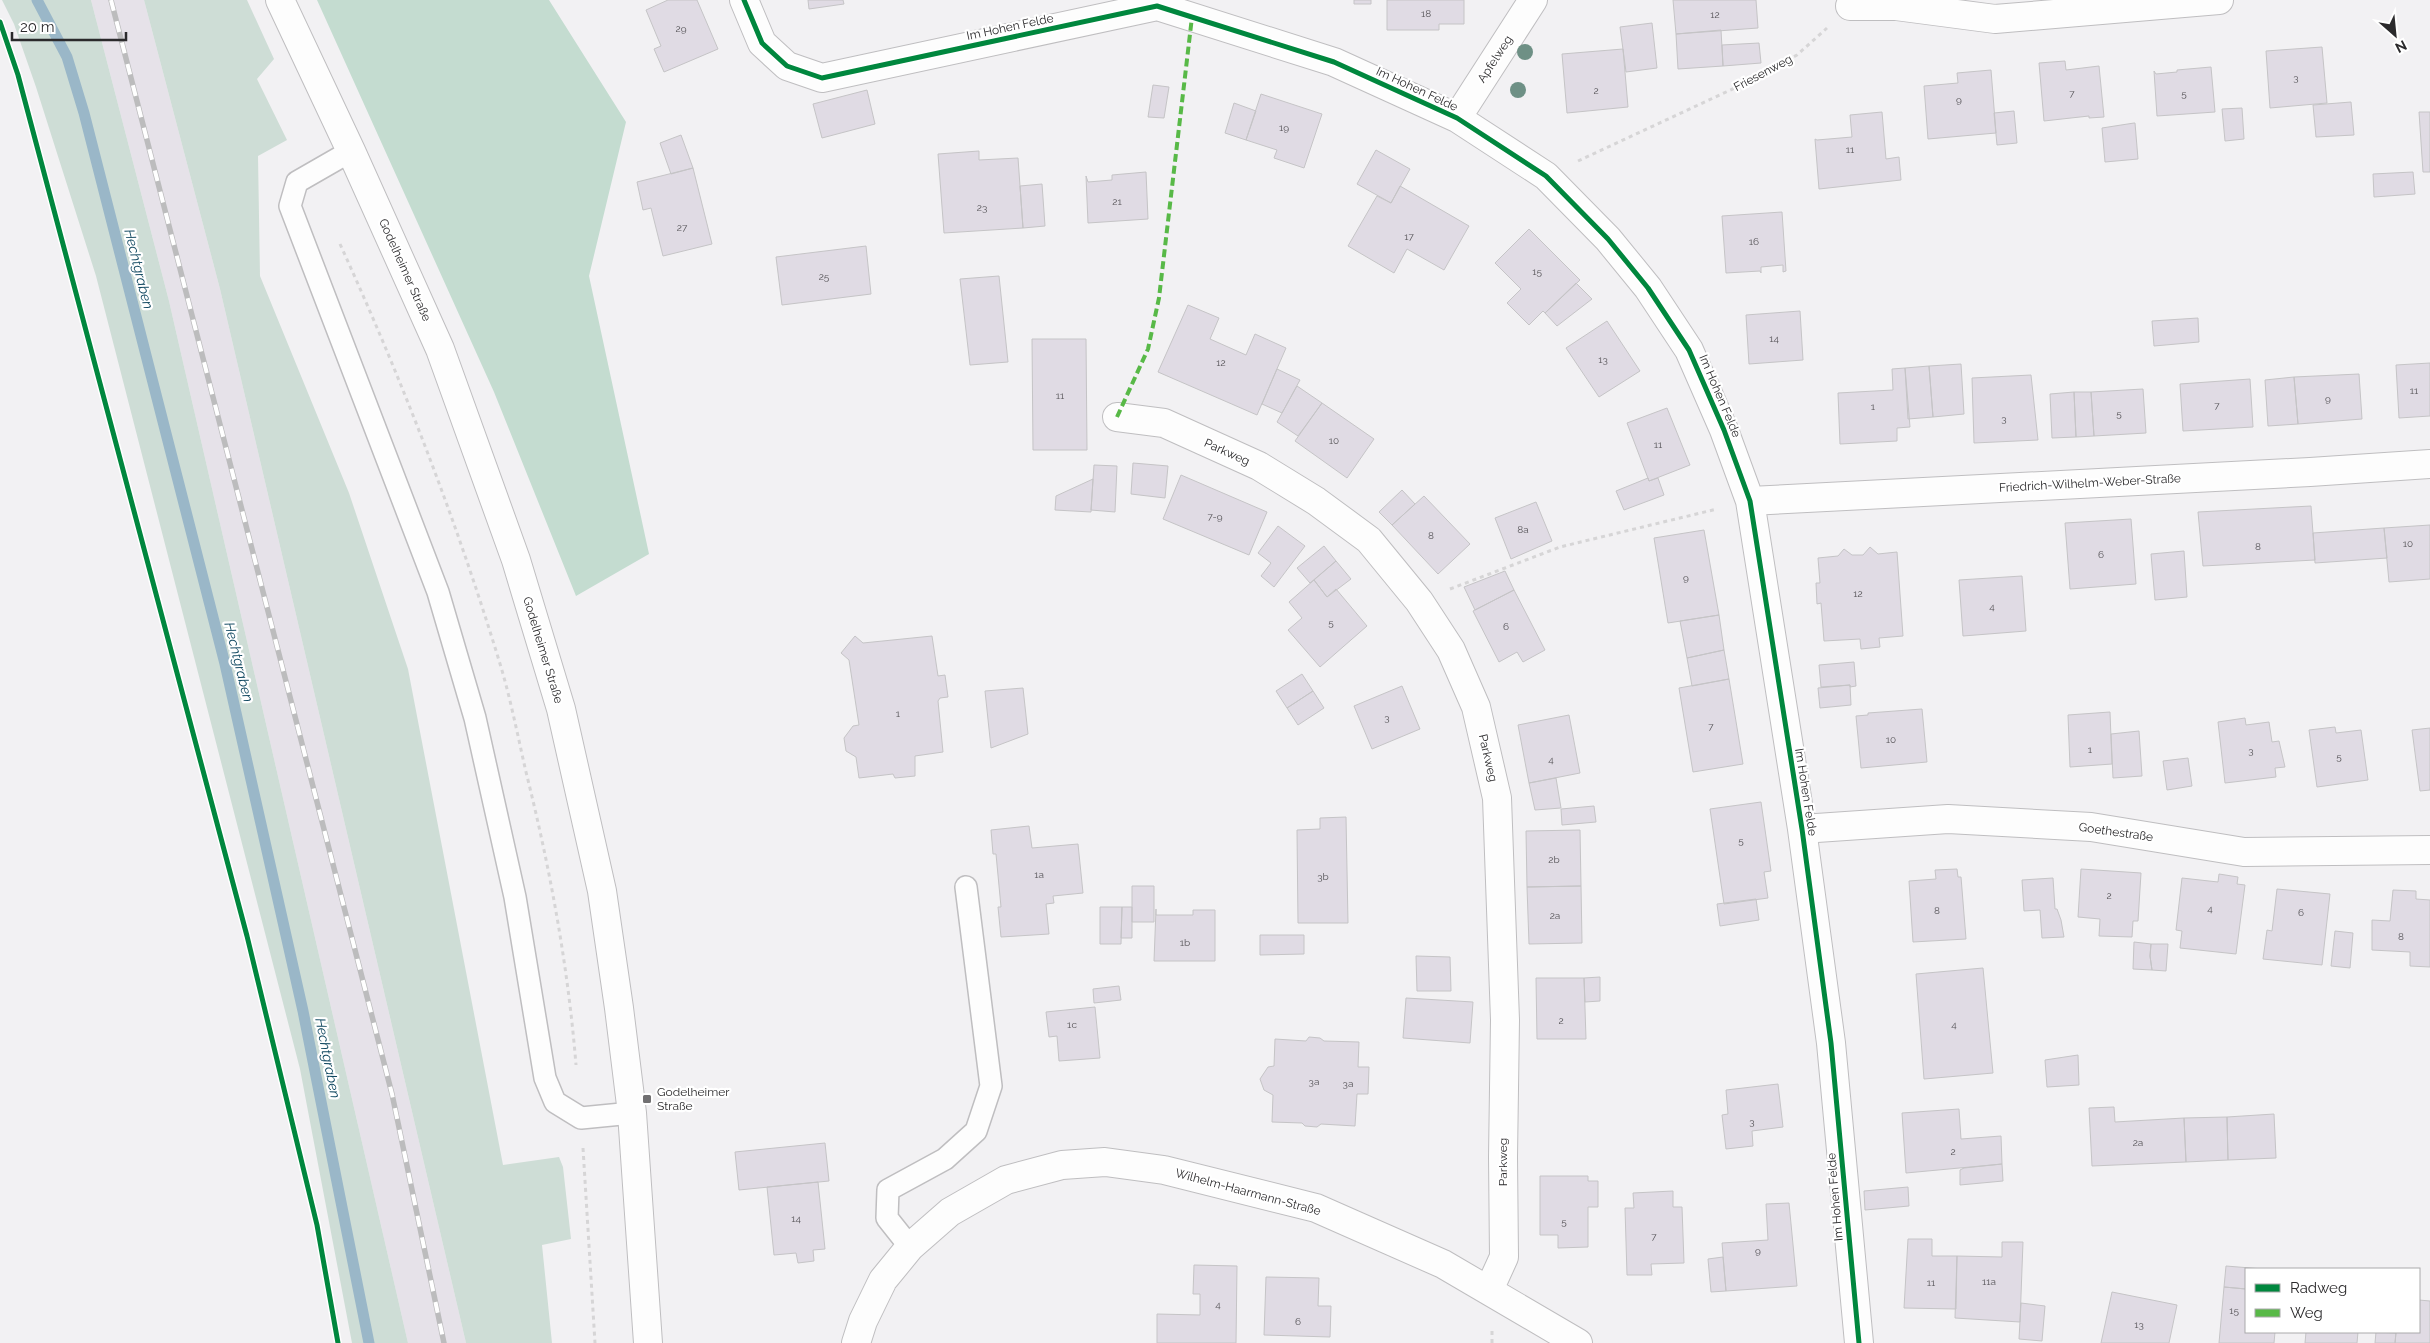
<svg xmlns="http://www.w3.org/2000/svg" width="2430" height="1343" font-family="Raleway,sans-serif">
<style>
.built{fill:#e6e2e9}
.green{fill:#ceddd6}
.forest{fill:#c4dcd0}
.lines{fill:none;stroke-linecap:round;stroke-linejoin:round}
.stream{stroke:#9ab7c8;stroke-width:11}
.building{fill:#e0dbe4;stroke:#c5c4c6}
.service-casing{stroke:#bfbec0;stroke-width:24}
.minor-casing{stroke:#bfbec0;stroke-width:30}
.primary-casing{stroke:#bfbec0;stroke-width:30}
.path{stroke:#d6d5d6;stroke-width:3;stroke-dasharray:4 4;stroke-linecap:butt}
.service{stroke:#fdfdfd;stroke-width:21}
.minor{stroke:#fdfdfd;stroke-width:28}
.primary{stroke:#fdfdfd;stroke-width:28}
.rail-casing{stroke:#bcbcbd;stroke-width:5.5}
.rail{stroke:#fff;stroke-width:4;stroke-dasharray:11;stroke-linecap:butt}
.quiet{stroke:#58b947;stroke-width:4;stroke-dasharray:8 4;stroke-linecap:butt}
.cycleway-casing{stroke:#fff;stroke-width:8}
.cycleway{stroke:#00873e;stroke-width:5}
.tree{fill:#6e9085}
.poi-dot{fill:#717072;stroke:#fff;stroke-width:2}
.labels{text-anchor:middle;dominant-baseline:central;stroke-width:4.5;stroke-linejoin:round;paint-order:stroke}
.number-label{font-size:10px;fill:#58565a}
.street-label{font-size:12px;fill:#2b2a2c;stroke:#fff}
.poi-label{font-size:12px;fill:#2b2a2c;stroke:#fff;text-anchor:start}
.water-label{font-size:14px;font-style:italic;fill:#0d455e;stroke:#fff}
</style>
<rect width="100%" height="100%" fill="#f2f1f3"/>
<!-- built -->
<path class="built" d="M91 0H144L220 289 466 1343H408L169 301Z"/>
<!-- green -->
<path class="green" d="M2 0H91L169 301 408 1343H352L300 1069 96 276 36 87 14 24Z
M144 0H247L274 59 257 79 287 140 258 156 260 276 349 493 408 669 503 1165 559 1157 563 1167 571 1239 542 1245 552 1343H466L220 289Z"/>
<!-- forest -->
<path class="forest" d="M317 0H549L626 122 589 276 649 554 576 596 494 392Z"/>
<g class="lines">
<!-- stream -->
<path class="stream" d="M37 0 67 57 84 113 225 664 303 1011 369 1343"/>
</g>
<!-- building -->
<path class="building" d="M668 0H697L718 49 664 72 654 49 661 46 646 10Z
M808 0H843L844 4 809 9Z
M1354 0H1371V4H1354Z
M1387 0H1464V24H1439V30H1387Z
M1673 0H1756L1758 28 1676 34Z
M1652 23 1657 68 1626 72 1620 27Z
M1721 30 1723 66 1678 69 1676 34Z
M1759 43 1761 63 1723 66 1722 45Z
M2322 47 2327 103 2270 108 2266 51Z
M1623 49 1628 107 1567 113 1562 54Z
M2065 61 2066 70 2099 66 2104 117 2089 118V116L2044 121 2039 63Z
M2211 67 2215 112 2157 116 2154 71 2156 74 2177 72V70Z
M1991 70 1996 133 1928 139 1924 86 1958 83 1957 73Z
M1153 85 1169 87 1164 118 1148 117Z
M867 90 875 124 822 138 813 104Z
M1261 94 1322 114 1304 168 1274 158 1277 150 1246 140Z
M2351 102 2354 135 2316 137 2313 105Z
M1234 103 1256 111 1246 140 1225 133Z
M2242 108 2244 139 2225 141 2222 109Z
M2014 111 2017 143 1997 145 1994 113Z
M1882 112 1886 159 1899 157 1901 180 1819 189 1815 139 1817 140 1852 137 1850 115Z
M2419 112H2430V172H2423Z
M2134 123H2135L2138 159 2105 162 2102 128Z
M681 135 693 168 671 174 660 143Z
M1376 150 1410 169 1391 203 1357 184Z
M979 151V160L1018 158 1023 228 944 233 938 154Z
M693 168 712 244 663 256 651 208 643 210 637 182Z
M1146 172 1148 219 1088 223 1086 176 1088 182 1112 180V175Z
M2413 172 2415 194 2374 197 2373 174Z
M1042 184 1045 226 1023 228 1020 186Z
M1400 186 1469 226 1444 270 1407 249 1394 273 1348 246 1377 196 1391 203Z
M1782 212 1786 271 1783 272V265L1761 267V273L1760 271 1726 273 1722 216Z
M1529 229 1580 280 1545 313 1543 311 1529 325 1507 303 1521 289 1495 263Z
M866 246 871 294 782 305 776 257Z
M999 276 1008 362 970 365 960 279Z
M1576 283 1592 299 1557 326 1545 313Z
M1188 305 1219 318 1210 339 1246 355 1255 334 1286 348 1257 415 1158 372Z
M1800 311 1803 360 1749 364 1746 315Z
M2198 318 2199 342 2154 346 2152 321Z
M1607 321 1640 371 1599 397 1566 348Z
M1032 339H1086L1087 450H1033Z
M2430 363V416L2399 418 2396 365Z
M1961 364 1964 414 1933 417 1929 366Z
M1929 366 1933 417 1908 419 1905 368Z
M1905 368 1910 427 1897 428V441L1840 444 1838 393 1893 390 1892 369Z
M1277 369 1300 380 1282 413 1262 404Z
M2359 374 2362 419 2298 424 2294 377Z
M2031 375 2038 440 1974 443 1972 378Z
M2294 377 2298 424 2268 426 2265 380Z
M2250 379 2253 427 2183 431 2180 384Z
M1297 386 1322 403 1298 436 1277 422Z
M2143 389 2146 433 2094 436 2091 392Z
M2074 392 2076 437 2052 438 2050 394Z
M2074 392H2091L2094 436 2076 437Z
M1322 403 1374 439 1347 478 1295 441Z
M1667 408 1690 465 1649 481 1627 423Z
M1133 463 1168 466 1165 498 1131 494Z
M1094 465 1117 466 1115 512 1091 510Z
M1181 475 1267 512 1249 555 1163 519Z
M1648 478 1649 481 1658 478 1664 495 1624 510 1616 491Z
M1093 479 1091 512 1055 510 1056 496Z
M1402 490 1415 504 1392 525 1379 512Z
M1424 496 1470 544 1438 574 1392 525Z
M1536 502 1552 541 1511 559 1495 518Z
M2311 506 2315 560 2203 566 2198 512Z
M2131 519 2136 584 2070 589 2065 523Z
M2430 525V579L2389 582 2384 528Z
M1278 526 1305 546 1274 587 1261 576 1271 563 1258 553Z
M2384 528 2387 558 2315 563 2313 533Z
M1704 530 1719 615 1668 623 1654 538Z
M1324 546 1336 561 1310 583 1297 568Z
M1870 547 1878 554 1897 552 1903 636 1879 638 1880 647 1861 649 1860 639 1824 641 1821 603 1817 604 1816 583H1820L1818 558 1838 556 1844 549 1852 555H1863Z
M2184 551 2187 597 2155 600 2151 554Z
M1336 561 1351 579 1327 597 1314 580Z
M1505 571 1514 590 1475 610 1464 587Z
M2022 576 2026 631 1963 636 1959 580Z
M1314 580 1327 597 1336 589 1367 626 1320 667 1288 630 1302 618 1289 602Z
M1514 590 1545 650 1523 662 1517 652 1499 662 1473 611Z
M1719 615 1724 650 1687 658 1680 621Z
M855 636 863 643 932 636 938 676 945 675 948 697 940 698 938 701 943 752 915 756V776L895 778 893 774 859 778 856 757 846 751 844 738 853 726 859 725 849 660 841 653Z
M1724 650 1729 679 1692 686 1687 658Z
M1854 662 1856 686 1850 687V685L1821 687 1819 665Z
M1302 674 1313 691 1287 708 1276 691Z
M1729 679 1743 764 1693 772 1679 688Z
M1850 685 1851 705 1820 708 1818 688Z
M1402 686 1420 729 1372 749 1354 706Z
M1023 688 1028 734 991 748 985 691Z
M1313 691 1324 708 1298 725 1287 708Z
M1922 709 1927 762 1861 768 1856 716 1868 715V713Z
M2110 712 2112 764 2070 767 2068 715Z
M1569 715 1580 773 1529 783 1518 725Z
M2245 718 2246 725 2269 722 2272 742 2279 741 2285 767 2275 768 2276 777 2225 783 2218 722Z
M2335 727 2336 733 2361 730 2368 780 2317 787 2309 730Z
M2430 728V790L2420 791 2412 730Z
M2139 731 2142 776 2113 778 2111 734Z
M2188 758 2192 786 2167 790 2163 761Z
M1556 778 1561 808 1535 810 1529 783Z
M1761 802 1771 871 1764 872 1768 898 1724 904 1710 809Z
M1594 806 1596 822 1562 825 1561 809Z
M1346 817 1348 923H1298L1297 830 1320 829V818Z
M1029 826 1032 848 1078 844 1083 893 1053 896 1054 903 1046 904 1049 934 1001 937 998 907H1001L996 854H993L991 830Z
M1580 830 1581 886 1527 887 1526 831Z
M1957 869 1958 877H1961L1966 939 1913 942 1909 881 1936 879 1935 870Z
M2081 869 2141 873 2138 921H2133L2132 937 2099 936 2100 919 2078 917Z
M2219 874 2238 877 2237 884 2245 885 2236 954 2180 948 2182 931 2176 930 2182 878 2218 882Z
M2053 878 2055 909H2057L2061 920 2064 937 2042 938 2040 910 2024 911 2022 880Z
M1132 886H1154V922H1132Z
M1581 886 1582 943 1529 944 1527 887Z
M2277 889 2330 894 2322 965 2263 959 2267 930 2272 931Z
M2393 890 2416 891V899L2430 900V967L2410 966V952L2372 950V920L2390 921Z
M1756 899 1759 920 1720 926 1717 904Z
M1100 907H1122L1121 944H1100Z
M1122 907H1132V938H1121Z
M1156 909V915H1193V910H1215V961H1154Z
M2335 931 2353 933 2350 968 2331 966Z
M1260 935H1304V954L1260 955Z
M2134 942 2151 944 2150 956 2152 970 2133 969Z
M2151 944H2168L2166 971 2152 970 2150 956Z
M1416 956 1450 957 1451 991H1417Z
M1983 968 1993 1073 1924 1079 1916 974Z
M1600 977V1001L1585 1002 1584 978Z
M1536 978H1584L1586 1039H1537Z
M1119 986 1121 1000 1094 1003 1093 989Z
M1406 998 1473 1002 1470 1043 1403 1038Z
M1095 1007 1100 1058 1059 1061 1057 1036 1049 1037 1046 1012Z
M1309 1037 1320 1038 1324 1041 1359 1042 1358 1067H1369L1368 1094H1357L1355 1126 1321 1124 1317 1127 1305 1126 1302 1123 1272 1122 1273 1095 1264 1090 1260 1079 1268 1067 1274 1066 1275 1039 1306 1041Z
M2078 1055 2079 1085 2047 1087 2045 1060Z
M1778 1084 1783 1127 1752 1131 1753 1146 1726 1149 1722 1115 1728 1114 1726 1090Z
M2114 1107 2115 1122 2184 1118 2186 1162 2092 1166 2089 1108Z
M1959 1109 1961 1139 2001 1136 2002 1164 1906 1173 1902 1113Z
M2274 1114 2276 1158 2228 1160 2227 1117Z
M2227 1117 2228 1160 2186 1162 2184 1118Z
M825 1143 829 1181 739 1190 735 1152Z
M2002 1164 2003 1181 1960 1185V1170L1964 1168Z
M1540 1176H1588V1181H1598V1207H1588V1247L1558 1248V1235H1540Z
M818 1182 825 1249 813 1250 814 1261 798 1263 796 1253 774 1255 767 1187Z
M1908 1187 1909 1206 1865 1210 1864 1191Z
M1673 1191V1207H1682L1684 1263 1651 1264 1652 1275H1627L1625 1208H1634L1633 1193Z
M1789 1203 1797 1286 1726 1291 1722 1243 1768 1240 1766 1204Z
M1908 1239H1932V1256H1957L1956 1309 1904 1308Z
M2002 1242H2023L2020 1322 1955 1318 1957 1256 2002 1257Z
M1723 1257 1726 1291 1711 1292 1708 1259Z
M1194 1265 1237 1266 1236 1343H1157V1314L1200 1315V1294H1193Z
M2226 1266 2263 1269H2246V1289L2224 1287Z
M1266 1277 1319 1278 1318 1306H1331L1330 1337 1264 1335Z
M2224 1287 2246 1289V1332H2275L2274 1343H2219Z
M2112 1292 2177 1305 2169 1343H2101Z
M2419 1300 2430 1301V1343H2395L2396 1332H2419Z
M2021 1303 2045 1306 2042 1341 2019 1339Z
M2306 1332H2358L2357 1343H2305Z
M2376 1332 2396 1333 2395 1343H2375Z"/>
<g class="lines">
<!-- service casing -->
<g class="service-casing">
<path id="service" d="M351 151 297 182 290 206 438 592 475 718 515 897 545 1078 555 1102 581 1118 632 1113
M910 1247 887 1218 888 1190 945 1159 976 1131 991 1086 966 887"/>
</g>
<!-- minor casing -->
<g class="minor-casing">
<path id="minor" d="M744 0 762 43 787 66 822 78 1157 6 1334 62 1457 118 1546 176 1608 239 1648 288 1689 350 1724 430 1750 501 1802 829 1831 1043 1859 1343
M1850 6H1896L1995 19 2219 0
M1457 118 1533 0
M1117 417 1164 423 1259 466 1316 501 1369 540 1419 601 1451 650 1476 707 1497 798 1505 1020 1503 1157 1504 1257 1489 1290
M1750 501 2310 472 2430 464
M1802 829 1948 819 2091 827 2244 852 2430 850
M856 1343 863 1321 883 1280 910 1247 950 1212 1006 1180 1062 1165 1105 1162 1164 1170 1316 1208 1443 1264 1578 1343"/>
</g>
<!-- primary casing -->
<g class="primary-casing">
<path id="primary" d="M280 0 351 151 440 349 516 560 561 709 602 891 619 1008 632 1113 648 1343"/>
</g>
<!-- path -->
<path class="path" d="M1578 161 1739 86 1797 55 1827 28
M340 244C403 382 457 522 501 667 511 701 518 737 526 772 550 868 568 966 576 1065
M1450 589 1560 547 1717 509
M583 1148 595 1343
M1492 1331V1343"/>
<!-- service -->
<use href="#service" class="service"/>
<!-- minor -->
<use href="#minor" class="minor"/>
<!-- primary -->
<use href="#primary" class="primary"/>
<!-- rail casing -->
<g class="rail-casing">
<path id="rail" d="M111 0 392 1094 444 1343"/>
</g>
<!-- rail -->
<use href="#rail" class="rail"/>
<!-- quiet -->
<path class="quiet" d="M1117 417 1148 349 1159 298 1192 17"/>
<!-- cycleway casing -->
<g class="cycleway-casing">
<path id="cycleway" d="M744 0 762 43 787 66 822 78 1157 6 1334 62 1457 118 1546 176 1608 239 1648 288 1689 350 1724 430 1750 501 1802 829 1831 1043 1859 1343
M0 22 18 75 247 936 317 1225 338 1343"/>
</g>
<!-- cycleway -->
<use href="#cycleway" class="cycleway"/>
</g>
<!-- trees -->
<g class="tree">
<circle cx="1525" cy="52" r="8"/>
<circle cx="1518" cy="90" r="8"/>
</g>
<!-- markers -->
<rect class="poi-dot" x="642" y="1094" width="10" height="10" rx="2.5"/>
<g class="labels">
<!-- number labels -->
<g class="number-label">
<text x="1426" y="13">18</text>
<text x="1715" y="14">12</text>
<text x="681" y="28">29</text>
<text x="2296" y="77">3</text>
<text x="1596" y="90">2</text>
<text x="2072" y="93">7</text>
<text x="2184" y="93">5</text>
<text x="1959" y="99">9</text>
<text x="1284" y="127">19</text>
<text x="1850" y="149">11</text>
<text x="1117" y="201">21</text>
<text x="982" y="207">23</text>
<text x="682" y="227">27</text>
<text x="1409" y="236">17</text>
<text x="1754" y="241">16</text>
<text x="1537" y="271">15</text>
<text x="824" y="276">25</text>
<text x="1774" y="338">14</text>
<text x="1603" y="359">13</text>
<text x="1221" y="362">12</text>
<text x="2414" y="390">11</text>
<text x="1060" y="395">11</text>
<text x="2328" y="398">9</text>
<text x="2217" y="405">7</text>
<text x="1873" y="406">1</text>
<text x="2119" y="413">5</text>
<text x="2004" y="418">3</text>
<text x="1334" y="440">10</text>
<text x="1658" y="444">11</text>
<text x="1215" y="516">7-9</text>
<text x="1523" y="529">8a</text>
<text x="1431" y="535">8</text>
<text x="2408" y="543">10</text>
<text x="2258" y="546">8</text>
<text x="2101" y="554">6</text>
<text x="1686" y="577">9</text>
<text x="1858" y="593">12</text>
<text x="1992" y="606">4</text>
<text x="1331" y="622">5</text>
<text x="1506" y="626">6</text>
<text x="898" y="713">1</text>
<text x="1387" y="717">3</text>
<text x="1711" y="726">7</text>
<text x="1891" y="739">10</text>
<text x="2090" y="749">1</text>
<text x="2251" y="750">3</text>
<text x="2339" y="756">5</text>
<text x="1551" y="759">4</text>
<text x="1741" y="840">5</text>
<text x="1554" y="859">2b</text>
<text x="1039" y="874">1a</text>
<text x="1323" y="876">3b</text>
<text x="2109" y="895">2</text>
<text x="2210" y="908">4</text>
<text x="1937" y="910">8</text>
<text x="2301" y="912">6</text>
<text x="1555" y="915">2a</text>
<text x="2401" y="936">8</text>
<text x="1185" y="942">1b</text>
<text x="1561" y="1020">2</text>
<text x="1072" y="1024">1c</text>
<text x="1954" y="1024">4</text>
<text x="1314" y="1081">3a</text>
<text x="1348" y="1083">3a</text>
<text x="1752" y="1121">3</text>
<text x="2138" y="1142">2a</text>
<text x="1953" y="1151">2</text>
<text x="796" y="1218">14</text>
<text x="1564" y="1221">5</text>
<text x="1654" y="1236">7</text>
<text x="1758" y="1250">9</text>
<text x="1989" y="1281">11a</text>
<text x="1931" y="1282">11</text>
<text x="1218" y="1304">4</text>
<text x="2234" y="1310">15</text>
<text x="1298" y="1321">6</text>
<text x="2139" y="1324">13</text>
</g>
<!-- street labels -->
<g class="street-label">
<text transform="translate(1010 27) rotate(-12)">Im Hohen Felde</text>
<text transform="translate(1495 59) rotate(-57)">Apfelweg</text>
<text transform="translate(1763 73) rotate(-28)">Friesenweg</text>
<text transform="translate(1417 89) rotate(25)">Im Hohen Felde</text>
<text transform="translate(405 270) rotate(66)">Godelheimer Straße</text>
<text transform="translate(1720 396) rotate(67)">Im Hohen Felde</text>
<text transform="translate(1227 452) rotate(24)">Parkweg</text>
<text transform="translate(2090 483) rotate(-3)">Friedrich-Wilhelm-Weber-Straße</text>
<text transform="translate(543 650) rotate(73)">Godelheimer Straße</text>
<text transform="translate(1488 758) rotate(77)">Parkweg</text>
<text transform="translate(1806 792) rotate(81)">Im Hohen Felde</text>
<text transform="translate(2116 832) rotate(8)">Goethestraße</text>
<text transform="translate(1503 1162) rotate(-90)">Parkweg</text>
<text transform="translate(1248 1192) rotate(15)">Wilhelm-Haarmann-Straße</text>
<text transform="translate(1835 1197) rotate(-95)">Im Hohen Felde</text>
</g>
<!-- poi labels -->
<g class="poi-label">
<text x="657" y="1092">Godelheimer<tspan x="657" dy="14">Straße</tspan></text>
</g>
<!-- water labels -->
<g class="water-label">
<text transform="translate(139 269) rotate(76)">Hechtgraben</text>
<text transform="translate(239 662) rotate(76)">Hechtgraben</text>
<text transform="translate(328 1058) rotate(79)">Hechtgraben</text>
</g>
</g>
<!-- legend -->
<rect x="2245" y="1268" width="175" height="65" fill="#ffffff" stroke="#aaaaab"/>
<rect x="2255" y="1284" width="25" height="8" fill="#00873e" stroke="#aaaaab"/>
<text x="2290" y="1293" font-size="15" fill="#2b2a2c">Radweg</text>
<rect x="2255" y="1309" width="25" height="8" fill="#58b947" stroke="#aaaaab"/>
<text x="2290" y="1318" font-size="15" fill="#2b2a2c">Weg</text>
<!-- north arrow -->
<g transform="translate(2395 35) rotate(153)" stroke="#ffffff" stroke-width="4" paint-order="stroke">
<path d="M0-4L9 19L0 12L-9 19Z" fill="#2b2a2c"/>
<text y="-8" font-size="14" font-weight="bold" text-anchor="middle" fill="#2b2a2c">N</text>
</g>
<!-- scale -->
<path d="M12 32v8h114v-8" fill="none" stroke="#2b2a2c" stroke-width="2.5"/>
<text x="20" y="32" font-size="15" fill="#2b2a2c" stroke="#ffffff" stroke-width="4" paint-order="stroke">20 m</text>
</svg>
